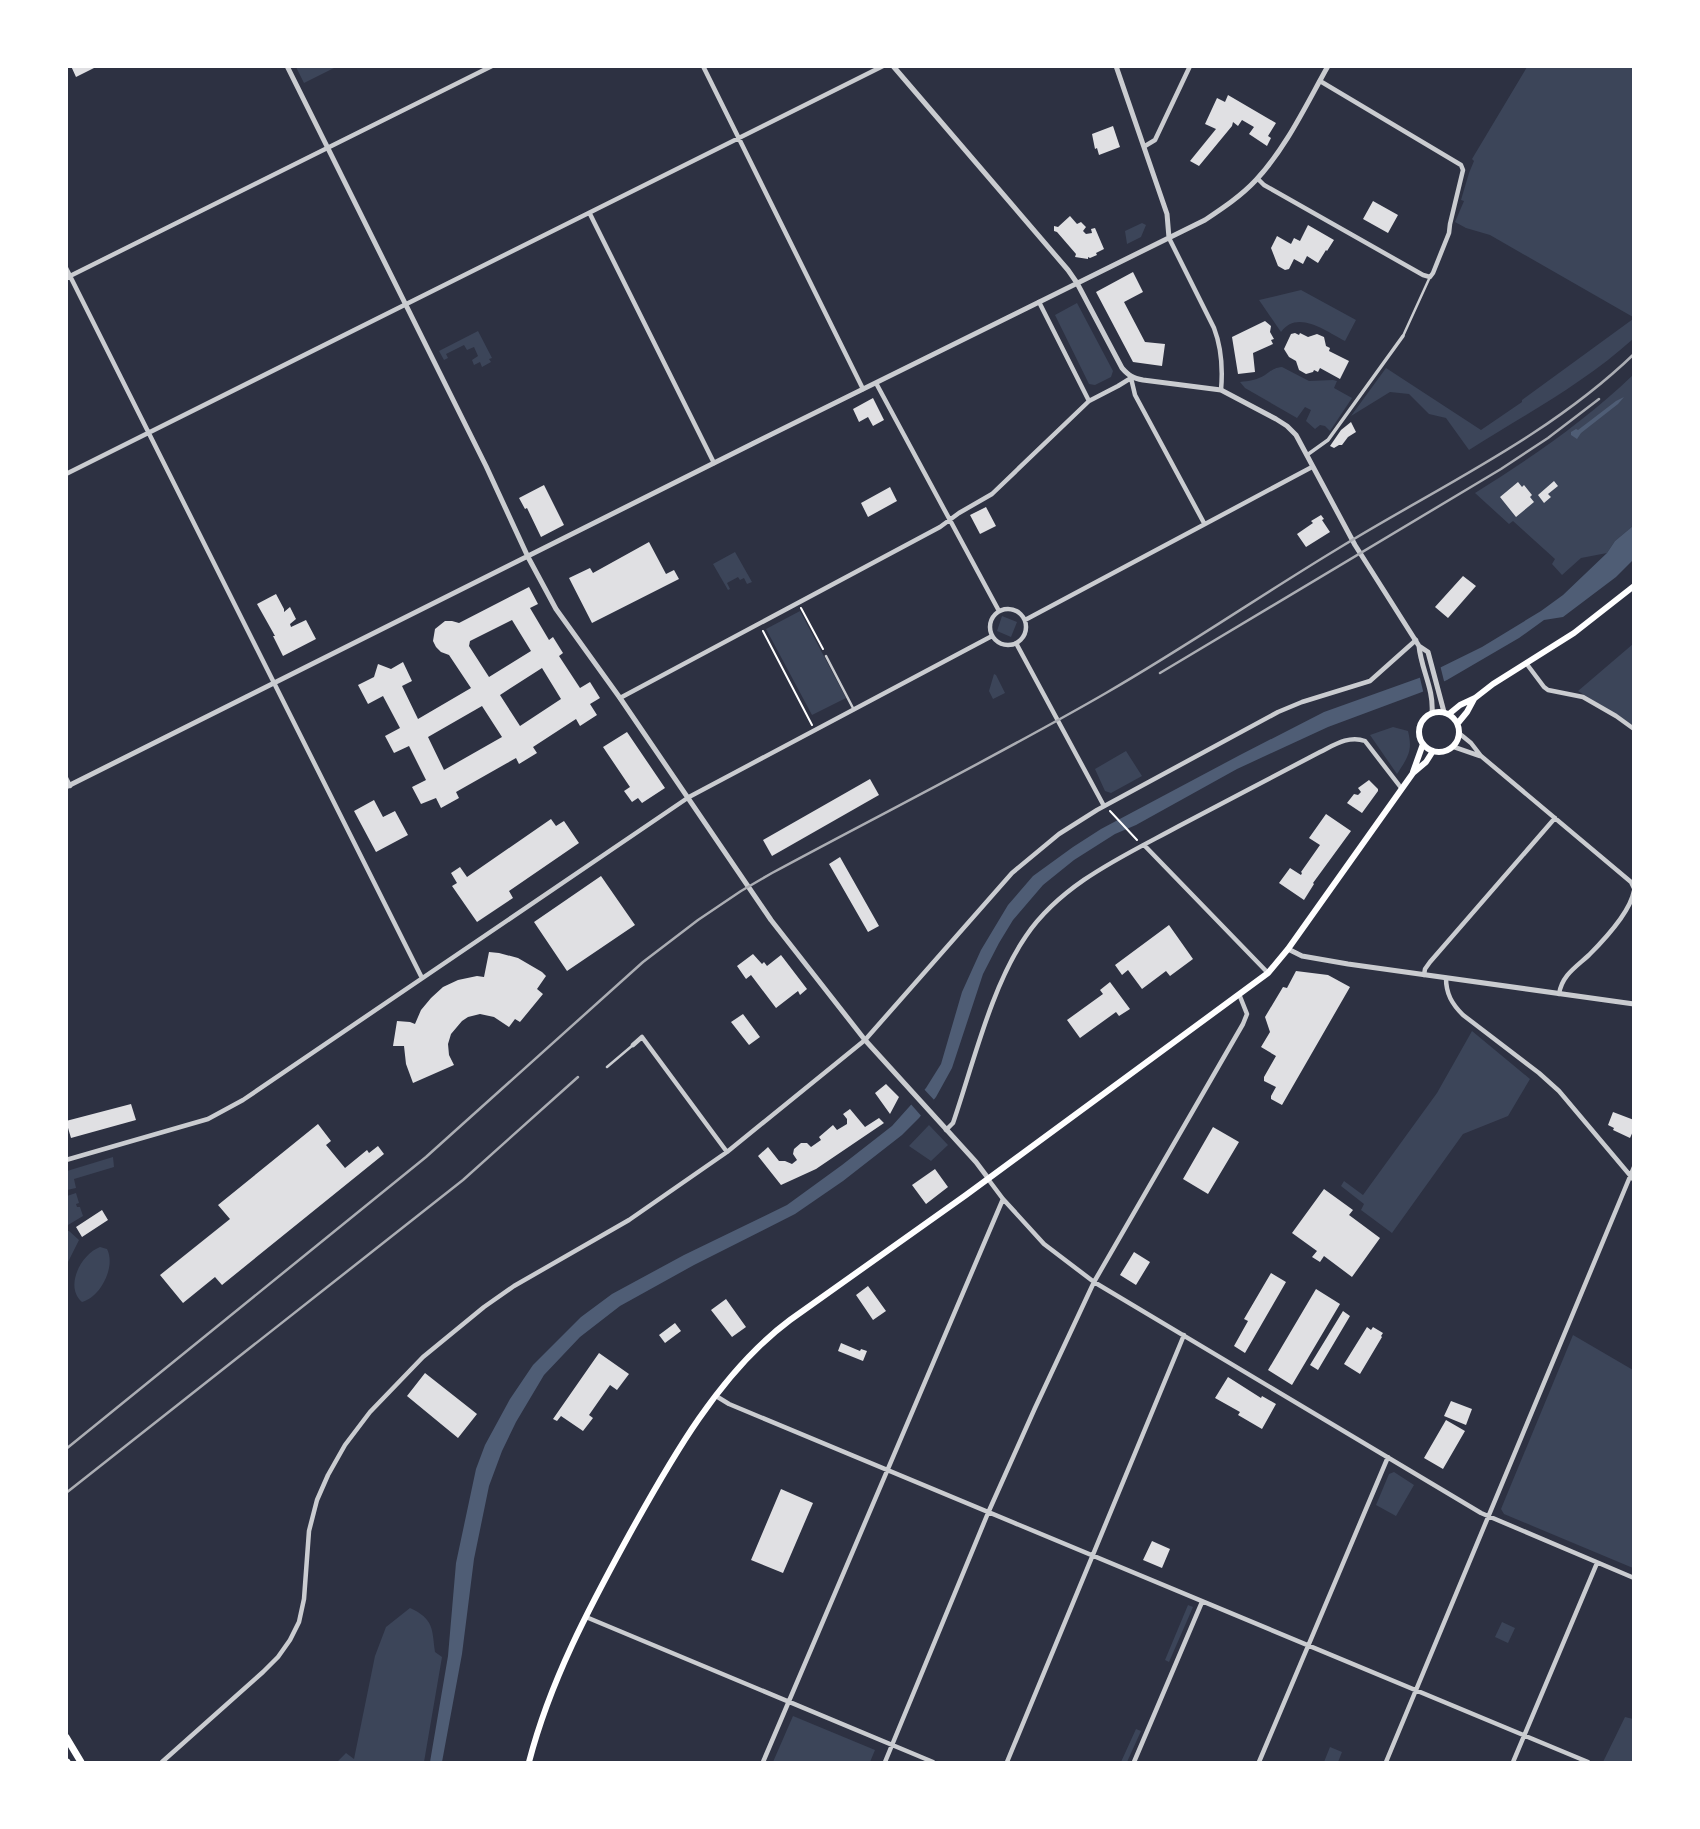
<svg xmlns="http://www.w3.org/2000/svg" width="1700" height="1829" font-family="Lora,serif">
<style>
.green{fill:#3c4559}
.water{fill:#4f5d75}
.pier{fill:#2d3142}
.building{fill:#e0e0e3;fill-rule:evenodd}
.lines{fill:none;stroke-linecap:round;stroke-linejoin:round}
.path{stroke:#fff;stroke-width:2}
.service{stroke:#caccd0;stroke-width:2.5}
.pedestrian{stroke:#caccd0;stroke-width:3.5}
.minor{stroke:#caccd0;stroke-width:4.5}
.tertiary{stroke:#caccd0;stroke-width:5}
.secondary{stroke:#fff;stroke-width:6}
.primary{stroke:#fff;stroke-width:7}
.rail{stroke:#abadb3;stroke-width:2.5}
</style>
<rect width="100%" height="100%" fill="#2d3142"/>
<!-- green -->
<path class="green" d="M296 67H336L304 83Z
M1527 67H1633V317L1490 235 1466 228 1455 222 1464 201 1461 200 1469 173 1474 161 1472 159Z
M1142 223 1146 225 1141 237 1127 244 1125 231Z
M1301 290 1356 320 1345 341C1326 331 1297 309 1281 332L1259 300Z
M1077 303 1113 371 1111 377 1095 385 1089 384 1055 315Z
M1633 319V339C1583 384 1526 414 1469 450L1446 418 1429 414 1409 394 1390 392 1351 416 1386 368 1481 430 1522 402V400Z
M478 331 492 358 489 359 491 362 482 367 480 362 474 365 472 360 478 356 474 347 467 350 464 345 446 354 448 358 444 360 439 351Z
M1282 367 1309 381 1333 380 1337 381 1334 388 1352 398 1330 431 1325 426 1320 425 1315 429 1306 421 1311 410 1305 407 1297 418 1245 388 1240 382C1249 381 1257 380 1265 375 1271 371 1273 368 1282 367Z
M1633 375V526L1615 541 1607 553 1581 558 1562 575 1552 564 1555 559 1513 521 1509 524 1475 493C1531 458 1585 421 1633 375Z
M735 552 752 582 747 584 744 578 740 580 738 577 727 583 730 589 728 590 713 564Z
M800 611 846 698 812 715 766 629Z
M1002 616 1017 622 1011 637 997 631Z
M1633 644V725L1578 691Z
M994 674 996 675 1005 693 993 699 989 691Z
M1393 727 1408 731C1413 751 1408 757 1397 774L1370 735Z
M1126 751 1142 776 1111 793 1105 791 1095 769Z
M1472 1031 1530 1079 1508 1116 1463 1134 1392 1233 1361 1210 1364 1204 1341 1186 1344 1181 1363 1195 1437 1093Z
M929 1125 948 1145 931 1161 909 1146Z
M113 1157 114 1167 74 1179 76 1188 67 1190V1171Z
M76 1193 79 1203 76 1204 77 1207H80L83 1216 68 1225 67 1196Z
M67 1231H69L79 1240 67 1264Z
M100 1247 107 1249C116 1266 101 1297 82 1302 64 1287 81 1254 100 1247Z
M1573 1335 1633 1370V1568L1504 1514 1501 1509Z
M1394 1472 1414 1485 1396 1516 1376 1505 1389 1474Z
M1188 1605 1193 1607 1169 1662 1165 1660Z
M410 1608C434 1619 432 1629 435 1652L442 1657 424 1762H337L346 1753 354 1759 375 1656 386 1627Z
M1502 1622 1515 1628 1508 1643 1495 1637Z
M793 1716 875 1750 870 1762H773Z
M1625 1717 1633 1719V1762H1603Z
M1136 1729 1141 1731 1127 1762H1121Z
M1330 1747 1342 1752 1338 1762H1324Z"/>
<!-- water -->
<path class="water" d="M1624 397 1618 404 1581 433 1577 439 1571 435V432L1576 429 1578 430 1616 401Z
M1633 526V560L1616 577 1563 617 1544 620 1519 638 1447 680 1422 692 1328 727 1237 769 1136 825 1115 834 1074 860 1043 885 1013 920 999 943 983 974 952 1068 936 1097 919 1118 902 1135 843 1181 795 1214 694 1265 620 1306 580 1337 544 1375 516 1422 502 1451 489 1486 474 1559 462 1654 442 1762H430L448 1656 456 1563 476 1469 485 1445 510 1399 533 1365 581 1317 612 1294 684 1255 787 1205 842 1165 892 1126 926 1088 941 1064 962 992 981 950 1008 905 1033 876 1073 847 1101 829 1240 755 1324 712 1419 678 1482 647 1541 611 1563 595 1607 553 1615 541Z"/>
<!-- pier -->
<path class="pier" d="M1440 665 1445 685 1424 695 1419 674Z
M922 1087 936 1102 923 1118 909 1102Z"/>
<!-- building -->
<path class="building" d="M71 66H98L76 77Z
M1228 95 1276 123 1268 136 1271 138 1267 146 1249 134 1254 127 1242 120 1238 126 1233 122 1232 126 1199 166 1190 161 1216 129 1205 124 1217 98 1225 102Z
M1113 126 1120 147 1099 155 1097 148 1095 149 1092 134Z
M1373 201 1398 215 1388 233 1363 219Z
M1070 216 1077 224 1081 222 1086 227 1083 231 1086 234 1092 233 1091 229 1095 228 1104 249 1096 253 1097 255 1090 258 1088 257V259L1075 257 1076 254 1057 232 1054 231V226L1058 227Z
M1308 225 1334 240 1327 251 1326 250 1318 263 1307 256 1303 264 1294 259 1289 269 1285 270 1278 266 1271 248 1277 236 1291 244 1294 238 1300 241Z
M1133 272 1143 292 1124 302 1145 342 1165 344 1162 366 1133 362 1096 292Z
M1265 321 1271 326 1270 332 1274 339 1271 340 1273 344 1253 353 1255 372 1238 374 1232 337Z
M1295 333 1299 335 1300 333 1308 337 1317 334 1324 337 1326 346 1330 348 1329 351 1349 361 1340 379 1320 368 1318 372 1314 370 1313 372 1306 374 1299 370 1296 361 1289 357 1284 349 1291 334Z
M873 398 884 420 873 426 868 417 859 422 853 409Z
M1351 422 1356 432 1348 437 1342 445H1339L1334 448 1330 446 1341 430Z
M1554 481 1558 486 1548 494 1551 497 1544 503 1538 495Z
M1518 482 1522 487 1524 485 1532 495 1530 497 1534 502 1516 517 1500 497Z
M544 485 564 525 541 537 527 508 525 509 519 498Z
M890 487 897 501 868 517 861 503Z
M986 507 996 526 980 534 970 515Z
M1321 515 1324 519 1322 520 1330 532 1306 547 1297 534 1313 523 1311 521Z
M649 542 666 574 674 570 679 579 592 623 569 578 590 568 593 573Z
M1463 576 1476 586 1448 618 1435 607Z
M529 587 538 604 530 608 549 640 553 637 563 653 559 656 580 688 590 682 600 698 590 704 597 715 580 726 576 719 533 747 537 753 519 764 516 758 456 792 459 798 441 808 436 798 421 804 412 787 426 780 409 746 394 753 385 736 400 728 383 696 368 704 358 685 374 677 378 664 391 669 403 662 412 681 402 686 418 719 471 688 449 655 441 652 436 647 433 641 435 629 445 621H452L459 623ZM512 620 531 651 489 677 469 646 470 641ZM542 668 561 699 520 726 500 695ZM482 706 502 737 444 770 428 737Z
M276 594 284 609V612L290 607 296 619 290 624 291 627 306 620 316 639 283 656 273 636H275L257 604Z
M627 732 665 788 642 803 638 798 632 802 624 791 630 787 603 747Z
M870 779 879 795 772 856 763 840Z
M1369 780 1378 789V791L1362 813 1347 803 1354 794 1358 795 1361 792 1358 788Z
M374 800 383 817 395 811 408 835 376 852 354 811Z
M1326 814 1351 831 1313 883 1314 884 1304 900 1279 883 1290 868 1301 875 1302 873 1301 872 1320 845 1309 838Z
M551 819 556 826 564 821 579 843 509 891 513 898 477 922 452 886 457 883 451 873 460 867 467 877Z
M840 857 879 926 868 932 829 864Z
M601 876 635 925 567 971 534 922Z
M1169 925 1193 959 1170 976 1166 971 1142 989 1128 970 1122 975 1115 965Z
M489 952 499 953 518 958 542 972 546 976 537 989 543 994 520 1022 515 1019 509 1027 494 1017 480 1014 468 1017 462 1021 451 1034 448 1044 449 1055 454 1065 413 1083 406 1064 404 1046H393L397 1021 410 1022 415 1024 421 1010 431 998 443 987 458 980 477 976 484 977Z
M753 954 762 964 764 962 767 966 781 955 807 989 800 995 798 991 776 1008 751 975 746 979 737 966Z
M1296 971 1328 975 1350 987 1282 1105 1271 1099V1096L1276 1087 1264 1081V1077L1276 1056 1261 1047 1270 1032 1265 1017 1283 987 1287 988Z
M1110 982 1130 1009 1119 1016 1116 1012 1080 1038 1067 1020 1103 994 1100 990Z
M743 1014 760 1037 749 1045 731 1022Z
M886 1084 899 1097 890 1114 875 1093Z
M131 1104 136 1120 71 1138 66 1121Z
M850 1109 865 1127 879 1118 884 1123 816 1169 781 1185 758 1156 768 1147 779 1161H785L792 1164 797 1160 793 1154 794 1149 801 1143H807L811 1147 821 1140 819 1137 833 1125 837 1130 847 1124V1119L843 1114Z
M1613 1112 1634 1120V1129L1630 1138 1613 1130 1614 1128 1608 1125Z
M318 1124 331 1141 326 1145 345 1168 367 1150 369 1153 378 1146 384 1154 222 1285 215 1277 183 1303 160 1275 230 1219 218 1205Z
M1213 1127 1239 1142 1208 1194 1183 1179Z
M935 1169 948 1187 926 1204 912 1185Z
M1324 1189 1353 1210 1349 1215 1380 1238 1352 1277 1324 1256 1320 1262 1312 1257 1317 1251 1292 1233Z
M102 1210 108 1220 82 1237 76 1227Z
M1134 1252 1150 1262 1136 1285 1120 1275Z
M1271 1273 1286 1282 1245 1353 1234 1346 1248 1321 1244 1319Z
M868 1286 886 1311 873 1320 856 1295Z
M1316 1289 1340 1304 1292 1385 1268 1370Z
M726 1299 746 1327 732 1337 711 1310Z
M1343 1311 1350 1316 1318 1370 1310 1365Z
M675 1323 681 1331 665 1343 659 1335Z
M1367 1327 1371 1330 1373 1327 1383 1333 1381 1336 1382 1337 1360 1374 1344 1364Z
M841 1343 860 1351 861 1349 867 1351 863 1361 838 1351Z
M599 1353 629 1374 617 1390 610 1385 589 1415 593 1418 583 1431 561 1416 557 1421 553 1419Z
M425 1373 477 1414 458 1438 407 1396Z
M1228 1377 1261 1398 1262 1396 1276 1404 1262 1429 1238 1415 1240 1412 1215 1398Z
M1451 1401 1472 1409 1466 1425 1444 1416Z
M1446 1420 1465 1431 1443 1469 1424 1458Z
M781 1489 813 1503 783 1573 751 1560Z
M1152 1541 1170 1549 1162 1568 1143 1560Z"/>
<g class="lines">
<!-- path -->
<path class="path" d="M801 608 823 649
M763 631 812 725
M1110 811 1137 840"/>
<!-- service -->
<path class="service" d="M1403 336 1429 279
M826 656 854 710
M607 1067 633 1045"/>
<!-- pedestrian -->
<path class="pedestrian" d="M1307 455 1328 440 1403 336"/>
<!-- minor -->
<path class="minor" d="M703 66 863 389
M1145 146 1155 140 1190 66
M1258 179 1264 185 1423 275 1430 277 1433 273 1449 233 1450 224 1463 170 1461 165 1320 81
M590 214 714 463
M1169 238 1214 328C1222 349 1223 368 1221 390
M66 268 422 978
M66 278 492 66
M1039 302 1089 401
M876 383 999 611
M66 474 883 66
M990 627a18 18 0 1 1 36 0a18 18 0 1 1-36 0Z
M1025 620 1312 467
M1016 643 1104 806
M1526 663 1544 687 1548 690 1583 697 1616 716 1634 729
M620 698 940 527 959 513 992 494 1089 401 1118 386 1131 378 1135 395 1204 523
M1460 734 1471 743 1481 756 1631 882 1634 888
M1454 747 1480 756
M66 778 70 786
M1144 845 1268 973
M1424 975 1425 969 1430 962 1555 818
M1446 978C1446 994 1452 1004 1463 1015L1539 1073 1559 1091 1634 1180
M1559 994C1562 975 1576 967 1589 955 1604 940 1630 912 1634 891
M633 1045 642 1037 727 1152
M946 1130 953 1123C973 1065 991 987 1026 936 1062 883 1124 856 1179 826 1226 801 1273 777 1320 752 1334 745 1349 735 1365 741L1402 789
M66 1160 208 1119 243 1100 689 797 992 636
M988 1179 1003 1199 1044 1244 1094 1282 1481 1513 1634 1578
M716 1396 729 1404 1588 1762
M586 1617 933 1762
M162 1762 263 1672 278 1657 290 1640 299 1622 304 1599 309 1531 317 1500 328 1475 345 1445 370 1412 423 1357 484 1307 514 1286 629 1220 727 1152 865 1040 1012 873 1059 834 1097 810 1278 712 1302 702 1370 681 1416 640
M763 1762 1003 1199
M885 1762 988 1513 1035 1408 1094 1282 1243 1024 1247 1014 1239 994
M1007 1762 1184 1335
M1134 1762 1202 1602
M1259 1762 1388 1457
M1386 1762 1634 1167
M1513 1762 1597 1563"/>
<!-- tertiary -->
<path class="tertiary" d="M287 66 486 466 528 557 556 609 620 698 771 920 865 1040 976 1162 988 1178
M893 66 1068 270 1077 283 1122 368C1129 376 1133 378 1143 380L1221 390 1276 419 1287 426 1296 435 1355 545 1419 646C1421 669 1434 689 1432 713
M1116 66 1167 214 1169 238
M1419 646 1428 652 1444 712
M66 787 752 444 1205 220C1223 208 1241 196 1256 180 1286 148 1306 105 1328 66
M1288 949 1302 956 1348 964 1634 1004"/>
<!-- secondary -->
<path class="secondary" d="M1419 732a20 20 0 1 1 40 0a20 20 0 1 1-40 0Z
M1449 714 1460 705 1475 698 1493 684 1574 633 1634 586
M1458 723 1467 712 1474 699
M1413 772 1423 744
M529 1762C550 1681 589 1608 629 1535 671 1459 720 1372 790 1320L966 1195 1268 973 1288 949 1413 773 1426 762 1433 751"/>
<!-- primary -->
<path class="primary" d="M66 1737 81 1762
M66 1762H67"/>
<!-- rail -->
<path class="rail" d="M1160 673 1501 469 1548 438 1599 399
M66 1449 426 1157 643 962 698 920 741 891 772 873C883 813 997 756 1106 693 1186 647 1261 595 1339 548 1440 486 1548 437 1634 354
M66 1493 463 1180 578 1077"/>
</g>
<!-- border -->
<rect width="1700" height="1829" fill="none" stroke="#ffffff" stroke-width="136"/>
</svg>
